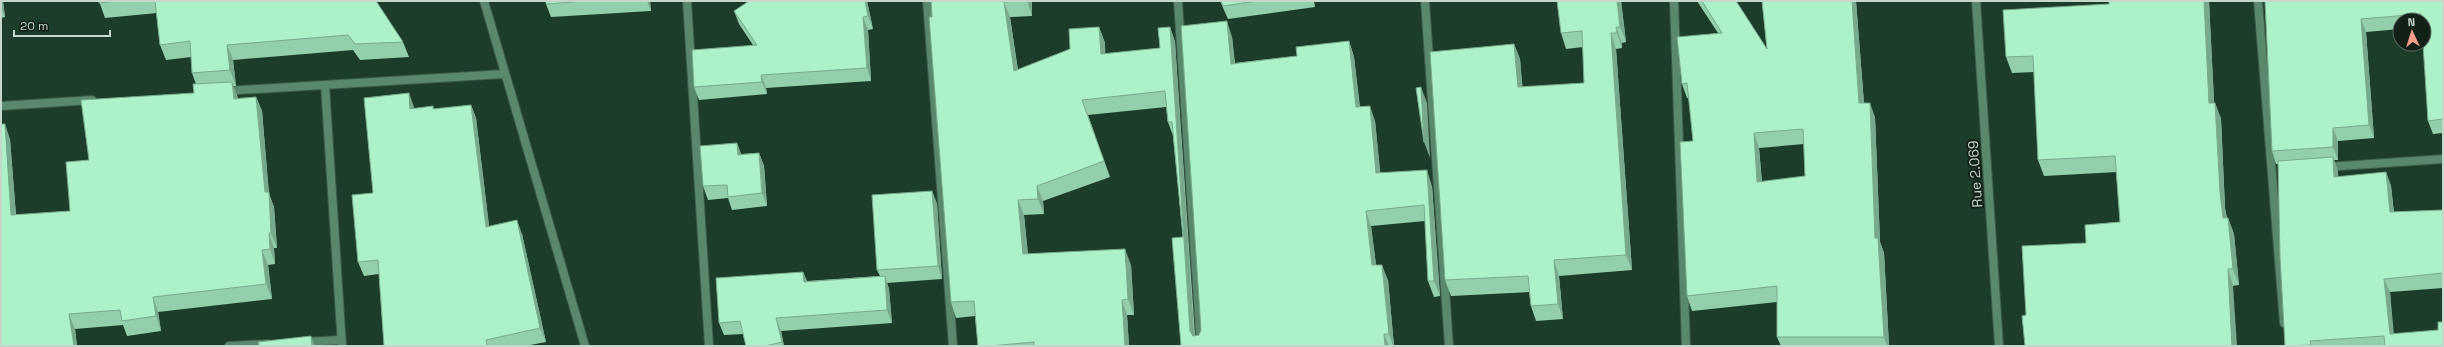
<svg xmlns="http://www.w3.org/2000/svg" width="2444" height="347" font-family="'Space Grotesk',sans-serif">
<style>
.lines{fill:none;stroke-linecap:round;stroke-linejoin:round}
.minor-casing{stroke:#3b5948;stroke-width:10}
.tertiary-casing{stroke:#3b5948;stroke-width:10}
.minor{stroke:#59886c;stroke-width:8}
.tertiary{stroke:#59886c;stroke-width:8}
.wall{fill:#94cfac;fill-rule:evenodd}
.shaded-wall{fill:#78a98c}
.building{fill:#acf1c8;stroke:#78a98c;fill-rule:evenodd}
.labels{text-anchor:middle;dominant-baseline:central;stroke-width:4;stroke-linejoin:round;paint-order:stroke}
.street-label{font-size:14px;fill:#c5d7cb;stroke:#122018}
</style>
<rect width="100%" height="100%" fill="#1d3d2b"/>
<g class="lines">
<!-- minor casing -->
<g class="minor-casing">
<path id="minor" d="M484 1 585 346
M687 1 709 346
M927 1 953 346
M1178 1 1201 346
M1425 1 1449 346
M1674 1 1686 346
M2258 1 2284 323
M325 85 342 346
M225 91 504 74
M1 106 92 100
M2326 167 2443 159
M304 342 341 340
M229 346 268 344"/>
</g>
<!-- tertiary casing -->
<g class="tertiary-casing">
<path id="tertiary" d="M1976 1 1999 346"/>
</g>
<!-- minor -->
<use href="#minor" class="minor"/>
<!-- tertiary -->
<use href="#tertiary" class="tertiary"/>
</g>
<!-- wall -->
<path class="wall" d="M1 1H3L5 17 1 18Z
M99 1H376L403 42 409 57 360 60 353 50 233 60 236 86H233L238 98 256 97 262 111 269 194 274 207 277 248H274L275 264 268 265 272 299 158 312 161 331 127 336 123 325 75 329 77 346H1L10 139 16 215 70 211 89 160 194 93 196 84 192 73 191 57 166 60 160 45 157 13 105 18Z
M546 1H650L651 11 551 17 546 4Z
M867 1 873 29 868 30 871 81 766 88 767 94 699 100 694 87 753 45 739 24 734 11Z
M931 1H1032V16L1010 17 1018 70 1070 49 1099 27 1105 43V54L1160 48 1170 27 1175 42 1195 335H1199L1201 330 1232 37 1235 63 1297 56 1349 41 1354 57 1360 107 1375 121 1380 172 1432 186 1440 296 1434 297 1428 281 1425 221 1371 226 1376 265 1388 280 1394 346H1181L1183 237 1173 136 1168 122 1166 107 1088 115 1110 177 1043 201 1044 214 1024 215 1028 254 1131 265 1134 315H1127L1129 346H978L975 316 956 318 951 302Z
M1220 1H1314L1315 7 1228 19Z
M1476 1H1492L1476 2Z
M1621 1 1626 42 1622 43V48L1616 49 1632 270 1559 276 1563 319 1536 321 1531 306 1529 292 1451 296 1445 280 1514 44 1520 59 1522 87 1584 83 1583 47 1566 49 1561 33Z
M1697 1H1736L1767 49 1762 1H1856L1864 103 1875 117 1880 242 1884 253 1889 346H1781L1777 337V302L1692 311 1687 296 1693 141 1689 98H1687L1682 84 1718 33ZM1804 144 1805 176 1762 182 1759 148Z
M2109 1H2209L2214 103H2215L2221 119 2225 208 2227 218H2228L2234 234 2239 285 2026 315 2086 243 2120 222 2117 172 2044 176 2038 160 2034 72 2012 73 2006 57 2109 4Z
M2265 1H2443V133L2433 134 2428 121 2424 20H2400V29L2366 32 2374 138 2338 141V160H2334L2338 171V177L2386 172 2391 186 2394 212 2443 210V288L2390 292 2393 333 2443 346H2285L2278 164H2276L2272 151Z
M471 105 476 118 489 227 522 234 546 342 525 346H384L379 274 364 276 358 262 373 193 414 107V109L433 106 434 109Z
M737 143 741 154 759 153 764 166 767 206 732 210 728 198 708 200 703 186Z
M932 191 937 204 942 279 887 283 889 289 892 323 781 331 784 346H746L743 334 724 335 719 323 803 272 807 281 880 276 877 270Z"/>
<!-- shaded-wall -->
<path class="shaded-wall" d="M1 1H3L5 17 1 8Z
M647 1H650L651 11Z
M865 1H867L873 29 868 16Z
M1027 1H1032V16Z
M1617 1H1621L1626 42 1620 27Z
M1852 1H1856L1865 117 1859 103Z
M2204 1H2209L2215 119 2209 103Z
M1004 2 1010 17 1020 86 1014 71Z
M863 17 868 30 871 81 867 68Z
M2361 19 2366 32 2374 138 2369 125Z
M1227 21 1232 37 1236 79 1231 64Z
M1099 27 1105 43 1106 70 1101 54Z
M1170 27 1175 42 1195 346 1190 331Z
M1616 27 1622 43V48L1617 33Z
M1611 33 1616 49 1632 270 1626 255Z
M1349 41 1354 57 1361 122 1356 107Z
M1514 44 1520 59 1524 102 1518 87Z
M227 45 233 60 236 86 230 70Z
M761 75 766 88 767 94 762 82Z
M232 82 237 96 239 114 234 99Z
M1421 87 1427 103 1430 158 1424 142Z
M409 93 414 107 415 123 410 109Z
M256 97 262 111 269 194 274 207 277 248 271 233 265 192Z
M1870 103 1875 117 1880 242 1884 253 1889 346H1887L1884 337 1875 238Z
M2215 103 2221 119 2225 208 2229 234 2223 218 2220 192Z
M471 105 476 118 491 241 486 227Z
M1370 106 1375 121 1382 188 1376 173Z
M5 124 10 139 17 230 11 215Z
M2333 128 2338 141V160L2333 147Z
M1754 133 1759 148 1763 197 1757 182Z
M737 143 742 157 738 155Z
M759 153 764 166 767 206 762 193Z
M2333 157 2338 171 2339 191 2334 177Z
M1427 170 1432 186 1440 296 1434 281Z
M2386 172 2391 186 2395 226 2390 212Z
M1037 186 1043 201 1044 214 1038 199Z
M932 191 937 204 942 279 938 266Z
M1018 200 1024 215 1029 270 1023 254Z
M1366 211 1371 226 1378 281 1372 265Z
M2228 218 2234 234 2239 285 2233 269Z
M517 220 522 234 546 342 540 328Z
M269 233 274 248 275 264 270 249Z
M1125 249 1131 265 1134 315 1128 299Z
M262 250 268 265 272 299 266 284Z
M1554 260 1559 276 1563 319 1558 304Z
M1382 265 1388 280 1394 346H1393L1389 334Z
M2228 269 2233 285 2237 346H2232Z
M803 272 808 284 804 282Z
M885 276 889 289 892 323 887 310Z
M2384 279 2390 292 2395 346 2390 334Z
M153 297 158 312 161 331 156 316Z
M1122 300 1127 315 1129 346H1125Z
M69 314 75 329 77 346H74Z
M776 318 781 331 784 346H783Z
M1384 334 1389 346H1385Z
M311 336 315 346H312Z"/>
<!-- building -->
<path class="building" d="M99 1H117L99 3Z
M155 1H376L403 42 355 44 348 35 227 45 230 70 192 73 190 41 160 45Z
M546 1H586L546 4Z
M749 1H865L868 16 863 17 867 68 761 75 762 82 694 87 692 50 757 45 734 11Z
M931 1H1017L1004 2 1014 71 1070 49 1069 29 1099 27 1101 54 1160 48 1158 28 1170 27 1190 331 1193 336 1199 335 1201 330 1181 26 1227 21 1231 64 1297 56 1296 47 1349 41 1356 107 1370 106 1376 173 1427 170 1434 281H1428L1424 205 1366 211 1372 265H1382L1389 334H1384L1385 346H1181L1172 238 1183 237 1172 122H1168L1165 91 1082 100 1104 161 1037 186 1038 199 1018 200 1023 254 1125 249 1128 299 1122 300 1125 346H1034V342L990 346H978L974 301 951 302 929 17H932Z
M1221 1H1256L1223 6Z
M1557 1H1617L1620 27H1616L1617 33H1611L1626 255 1554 260 1558 304 1531 306 1528 276 1445 280 1430 52 1514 44 1518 87 1584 83 1582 31 1561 33Z
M1702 1H1736L1767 49 1762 1H1852L1859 103H1870L1875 238H1878L1884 337H1777V286L1687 296 1680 142 1693 141 1687 83 1682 84 1677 37 1722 33ZM1803 129 1805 176 1757 182 1754 133Z
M2109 1H2204L2209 103H2215L2220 192 2223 218H2228L2233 269H2228L2232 346H2025L2022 316 2026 315 2022 246 2086 243 2085 225 2120 222 2115 156 2038 160 2033 56 2006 57 2003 10 2109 4Z
M2265 1H2443V119L2428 121 2423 44H2424V20H2421V14L2361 19 2369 125 2333 128V147L2272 151Z
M232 82 234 99 256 97 265 192H269L271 233H269L270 249 262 250 266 284 153 297 156 316 122 321 120 310 69 314 74 346H1V124H5L11 215 70 211 66 162 89 160 81 100 194 93 193 84Z
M1421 87 1424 142 1416 88Z
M409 93 410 109 433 106V109L471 105 486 227 517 220 540 328 486 340 487 346H384L378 260 358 262 352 195 373 193 364 98Z
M737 143 738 155 759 153 762 193 728 197 727 185 703 186 700 146Z
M2333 157 2334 177 2386 172 2390 212 2443 210V273L2384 279 2390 334 2438 330V322H2443V346H2385L2384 336 2310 341 2311 345 2285 346 2280 257 2278 161Z
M932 191 938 266 877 270 872 195Z
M803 272 804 282 885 276 887 310 776 318 782 342 765 346H746L740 321 719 323 716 278Z
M311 336 312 346H259L258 342Z"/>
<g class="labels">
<!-- street labels -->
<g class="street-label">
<text transform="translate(1975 174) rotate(-94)">Rue 2.069</text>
</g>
</g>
<!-- border -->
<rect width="2444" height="347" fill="none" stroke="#c5d7cb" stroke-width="4"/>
<!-- north arrow -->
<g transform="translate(2412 32) rotate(356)"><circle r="19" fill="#122018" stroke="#5a6960"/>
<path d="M0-3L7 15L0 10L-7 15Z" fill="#f49e89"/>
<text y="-6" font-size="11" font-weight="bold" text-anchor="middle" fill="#c5d7cb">N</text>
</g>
<!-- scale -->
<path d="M14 30v6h96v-6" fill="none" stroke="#c5d7cb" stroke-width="2"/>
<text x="20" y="30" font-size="12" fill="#c5d7cb" stroke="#122018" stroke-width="3" paint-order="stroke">20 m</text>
</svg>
